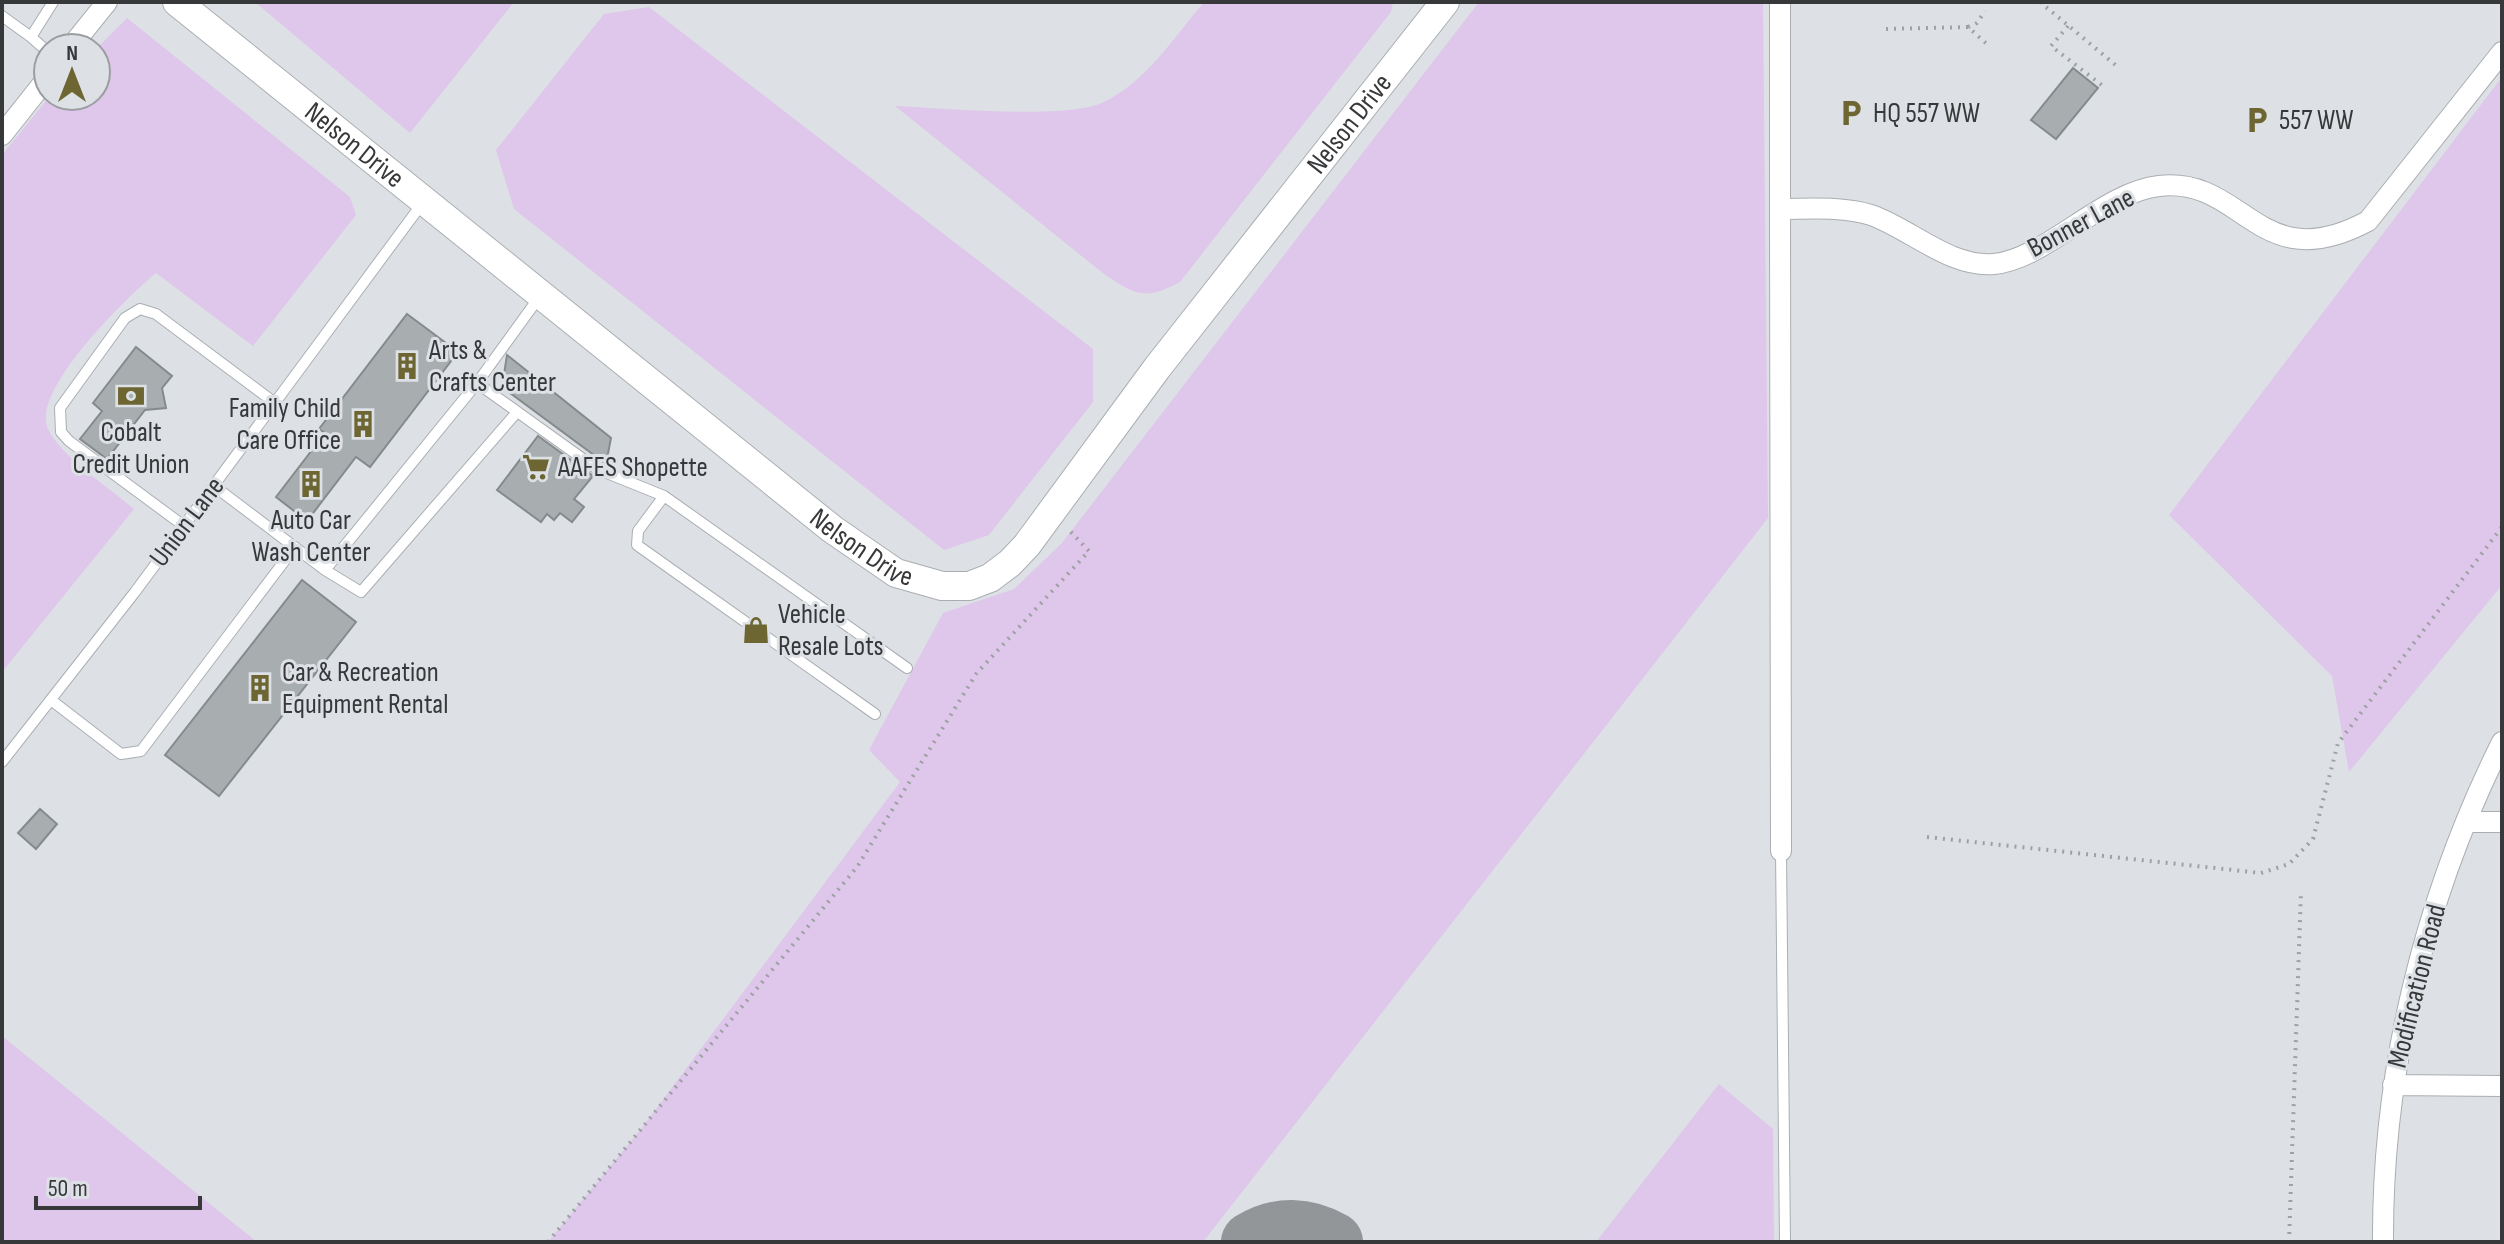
<svg xmlns="http://www.w3.org/2000/svg" width="2504" height="1244" font-family="'Sofia Sans Condensed',sans-serif">
<style>
.green{fill:#dfc6eb}
.lines{fill:none;stroke-linecap:round;stroke-linejoin:round}
.taxiway{stroke:#939698;stroke-width:60}
.building{fill:#a8aeb0;stroke:#858a8c;stroke-width:2}
.lane-casing{stroke:#aaaeb2;stroke-width:12}
.street-casing{stroke:#aaaeb2;stroke-width:22}
.secondary-casing{stroke:#aaaeb2;stroke-width:30}
.path{stroke:#9ea1a4;stroke-width:4;stroke-dasharray:2 6;stroke-linecap:butt}
.lane{stroke:#fff;stroke-width:10}
.street{stroke:#fff;stroke-width:20}
.secondary{stroke:#fff;stroke-width:28}
.labels{text-anchor:middle;dominant-baseline:central;stroke-width:6;stroke-linejoin:round;paint-order:stroke}
.poi-label{font-size:28px;fill:#37383a;stroke:#dde1e5;text-anchor:start}
.street-label{font-size:28px;fill:#37383a;stroke:#dde1e5}
</style>
<rect width="100%" height="100%" fill="#dde1e5"/>
<!-- green -->
<path class="green" d="M255 2H514L410 133Z
M1204 2 1393 3 1391 12 1180 282C1145 301 1135 295 1104 274L895 106C941 108 1068 120 1104 102 1147 81 1174 37 1204 2Z
M1479 2H1763L1768 518 1203 1242H548L641 1129 900 782 869 750 943 613 1014 589 1062 543Z
M649 7 1093 349V402L989 535 944 550 514 209 496 150 604 14Z
M127 18 350 197 356 215 253 346 156 273C127 297 30 391 48 429 61 457 110 488 134 509L2 672V155L50 96H96V49Z
M2502 77V585L2349 772 2332 676 2169 515Z
M2 1036 257 1242H2Z
M1719 1084 1773 1129 1774 1242H1596Z"/>
<g class="lines">
<!-- taxiway -->
<path class="taxiway" d="M1251 1242C1278 1225 1307 1227 1333 1242"/>
</g>
<!-- building -->
<path class="building" d="M2073 68 2098 88 2056 139 2031 120Z
M407 314 458 352 370 467 356 457 307 521 276 497 325 433 319 429Z
M136 347 172 376 162 388 166 408 145 410 107 459 80 439 102 411 93 403Z
M507 355 611 438 606 464 502 387Z
M538 436 593 476 574 499 584 507 572 522 560 513 554 520 547 514 541 522 497 490Z
M302 580 356 622 219 796 165 755Z
M40 809 57 824 36 849 18 833Z"/>
<g class="lines">
<!-- lane casing -->
<g class="lane-casing">
<path id="lane" d="M2 16 31 37
M48 52 31 37 53 2
M477 383 597 469 664 496 907 668
M214 486 325 570 361 592 517 412
M664 496 638 531 637 545 875 714
M184 526 69 441 61 432 60 408 125 318 140 309 156 314 275 403
M325 570 477 383 540 296
M51 700 121 754 141 751 295 547
M2 762 135 592 424 201
M1781 851 1785 1242"/>
</g>
<!-- street casing -->
<g class="street-casing">
<path id="street" d="M1780 2V209C1809 209 1842 206 1871 215 1911 229 1950 268 1994 264 2046 259 2103 192 2159 186 2245 176 2258 280 2368 221L2502 52
M70 48 107 2
M2 135 48 77
M1780 209 1781 851
M2467 822H2502
M2393 1085 2502 1086
M2383 1242C2382 1070 2425 896 2502 742"/>
</g>
<!-- secondary casing -->
<g class="secondary-casing">
<g id="secondary">
<path id="s1" d="M177 2 832 529 896 573 942 586H969L990 578 1010 563 1027 545 1157 368 1445 2"/>
</g>
</g>
<!-- path -->
<path class="path" d="M2040 2 2118 67
M2068 26 2051 46 2103 86
M1968 27 1977 23 1985 11
M1886 29 1968 27 1989 46
M1927 837 2261 873 2289 864 2313 839 2338 743 2502 527
M548 1242 857 867 976 674 1089 551 1067 528
M2289 1242 2301 891"/>
<!-- lane -->
<use href="#lane" class="lane"/>
<!-- street -->
<use href="#street" class="street"/>
<!-- secondary -->
<use href="#secondary" class="secondary"/>
</g>
<!-- icons -->
<defs>
<g id="parking-bare" transform="scale(2.16)"><path d="M-3.5-5.5H1a3.5 3.5 0 0 1 0 7H-1V5.5H-3.5ZM-1-3.4V-.6H.8a1.4 1.4 0 0 0 0-2.8Z" fill="#6d6632" stroke="#dde1e5" stroke-width="2.5" paint-order="stroke"/></g>
<g id="building-bare" transform="scale(2.16)"><path d="M-4-6H4V6H1V3H-1V6H-4ZM-2.5-4.3h1.7v1.8h-1.7ZM.8-4.3h1.7v1.8H.8ZM-2.5-1h1.7V.8h-1.7ZM.8-1h1.7V.8H.8Z" fill="#6d6632" stroke="#dde1e5" stroke-width="2.5" paint-order="stroke"/></g>
<g id="bank-bare" transform="scale(2.16)"><path d="M-6-4H6V4H-6ZM0-2.3a2.3 2.3 0 1 0 0 4.6a2.3 2.3 0 1 0 0-4.6Z" fill="#6d6632" stroke="#dde1e5" stroke-width="2.5" paint-order="stroke"/></g>
<g id="supermarket-bare" transform="scale(2.16)"><path d="M-6-5.5h2.5l.6 2H6L4.5 2H-2.5L-4.4-4H-6ZM-1.5 3.2a1.3 1.3 0 1 0 .1 0ZM3 3.2a1.3 1.3 0 1 0 .1 0Z" fill="#6d6632" stroke="#dde1e5" stroke-width="2.5" paint-order="stroke"/></g>
<g id="shop-bare" transform="scale(2.16)"><path d="M-5-2.5h2.3a2.7 3.5 0 0 1 5.4 0H5L5.5 6h-11ZM-1.5-2.5h3a1.5 2.3 0 0 0-3 0Z" fill="#6d6632" stroke="#dde1e5" stroke-width="2.5" paint-order="stroke"/></g>
</defs>
<g fill-rule="evenodd">
<use href="#parking-bare" x="1851" y="113"/>
<use href="#parking-bare" x="2257" y="120"/>
<use href="#building-bare" x="407" y="366"/>
<use href="#bank-bare" x="131" y="396"/>
<use href="#building-bare" x="363" y="424"/>
<use href="#supermarket-bare" x="536" y="467"/>
<use href="#building-bare" x="311" y="484"/>
<use href="#shop-bare" x="756" y="630"/>
<use href="#building-bare" x="260" y="688"/>
</g>
<g class="labels">
<!-- poi labels -->
<g class="poi-label">
<text x="1873" y="113">HQ 557 WW</text>
<text x="2279" y="120">557 WW</text>
<text x="429" y="350">Arts &amp;<tspan x="429" dy="32">Crafts Center</tspan></text>
<text x="341" y="408" text-anchor="end">Family Child<tspan x="341" dy="32">Care Office</tspan></text>
<text x="131" y="432" text-anchor="middle">Cobalt<tspan x="131" dy="32">Credit Union</tspan></text>
<text x="558" y="467">AAFES Shopette</text>
<text x="311" y="520" text-anchor="middle">Auto Car<tspan x="311" dy="32">Wash Center</tspan></text>
<text x="778" y="614">Vehicle<tspan x="778" dy="32">Resale Lots</tspan></text>
<text x="282" y="672">Car &amp; Recreation<tspan x="282" dy="32">Equipment Rental</tspan></text>
</g>
<!-- street labels -->
<g class="street-label">
<text stroke="none"><textPath href="#s1" startOffset="1596">Nelson Drive</textPath></text>
<text stroke="none"><textPath href="#s1" startOffset="228">Nelson Drive</textPath></text>
<text transform="translate(2081 223) rotate(-28)">Bonner Lane</text>
<text transform="translate(187 522) rotate(-53)">Union Lane</text>
<text stroke="none"><textPath href="#s1" startOffset="876">Nelson Drive</textPath></text>
<text transform="translate(2417 986) rotate(-76)">Modification Road</text>
</g>
</g>
<!-- border -->
<rect width="2504" height="1244" fill="none" stroke="#37383a" stroke-width="8"/>
<!-- north arrow -->
<g transform="translate(72 72)"><circle r="38" fill="#dde1e5" stroke="#9b9da1" stroke-width="2"/>
<path d="M0-6L14 30L0 20L-14 30Z" fill="#6d6632"/>
<text y="-12" font-size="22" font-weight="bold" text-anchor="middle" fill="#37383a">N</text>
</g>
<!-- scale -->
<path d="M36 1196v12h164v-12" fill="none" stroke="#37383a" stroke-width="4"/>
<text x="48" y="1196" font-size="24" fill="#37383a" stroke="#dde1e5" stroke-width="6" paint-order="stroke">50 m</text>
</svg>
